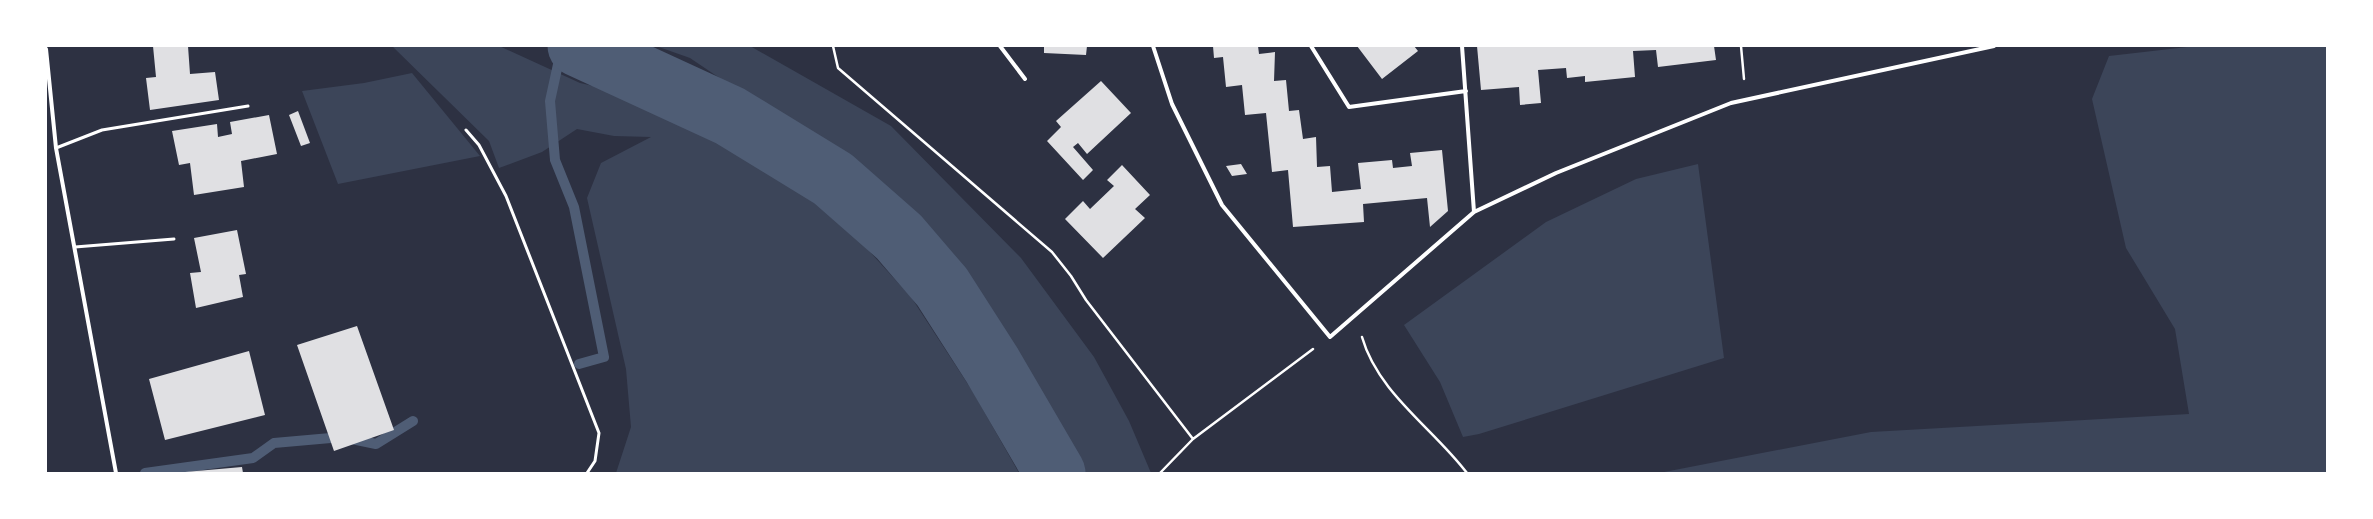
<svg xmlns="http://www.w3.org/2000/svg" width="2373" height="519" font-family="'Archivo Narrow',sans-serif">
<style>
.green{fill:#3c4559}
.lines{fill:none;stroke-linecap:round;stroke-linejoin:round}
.stream{stroke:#4f5d75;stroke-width:10}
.river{stroke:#4f5d75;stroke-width:61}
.building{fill:#e0e0e3}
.path{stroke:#fff;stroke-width:2.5}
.service{stroke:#fff;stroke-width:3}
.minor{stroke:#fff;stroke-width:4}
</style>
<rect width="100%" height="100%" fill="#2d3142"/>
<!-- green -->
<path class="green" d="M392 46H499L580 83 687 107 718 119 764 147 830 208 911 297 973 392 1019 473H616L631 427 626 369 587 198 601 163 651 137 614 136 577 129 542 152 499 168 489 141Z
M656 46H750L891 126 1021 258 1094 357 1129 421 1151 473H1070L1007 353 936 247 829 152 690 58Z
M2196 46H2327V473H1659L1871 432 2189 414 2175 329 2126 248 2092 99 2109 56Z
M412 73 480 156 338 184 302 91 364 83Z
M1698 164 1724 358 1479 434 1463 437 1440 382 1404 325 1546 222 1636 179Z"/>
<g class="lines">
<!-- stream -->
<path class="stream" d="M562 46 550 101 555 160 574 207 604 357 579 364
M145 473 253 458 274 443 342 437 376 444 413 421"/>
<!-- river -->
<path class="river" d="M578 46 730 116 833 179 899 237 942 287 992 365 1055 473"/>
</g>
<!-- building -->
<path class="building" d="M153 46H188L190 74 215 72 219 100 150 110 146 78 156 77Z
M1044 46H1087L1086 55 1044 53Z
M1213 46H1258L1259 54 1275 52 1274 81 1286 80 1289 111 1299 110 1303 139 1316 137 1317 167 1330 166 1332 192 1361 189 1358 163 1392 160 1393 168 1412 166 1410 153 1442 150 1448 211 1430 227 1427 198 1363 204 1364 222 1293 227 1288 170 1272 172 1266 113 1245 115 1242 85 1226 87 1223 57 1214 58Z
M1357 46H1414L1418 51 1382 79Z
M1477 46H1714L1716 60 1658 67 1656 50 1633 51 1635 77 1585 82V76L1567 78 1566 68 1538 70 1541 103 1520 105 1519 87 1481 90Z
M1101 81 1131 113 1087 154 1078 143 1073 147 1093 170 1083 180 1047 141 1061 127 1056 121Z
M298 111 310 143 301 146 289 115Z
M269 115 277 154 241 161 244 187 194 195 190 163 179 165 172 131 217 124 218 137 232 134 230 122Z
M1241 164 1247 174 1232 176 1226 166Z
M1122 165 1150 195 1135 209 1145 218 1103 258 1065 219 1083 201 1090 209 1114 186 1107 180Z
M237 230 246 274 239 275 243 297 196 308 190 273 201 272 194 238Z
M357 326 394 430 334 451 297 345Z
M249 351 265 415 165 440 149 379Z
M242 467 243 473H185V472Z"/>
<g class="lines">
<!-- path -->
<path class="path" d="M833 46 838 68 1052 252 1071 276 1086 300 1193 439 1313 349
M1741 46 1744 79
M1362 337C1378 393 1433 428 1467 473
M1160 473 1193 439"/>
<!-- service -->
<path class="service" d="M466 130 479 145 506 196 599 433 595 461 587 473
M56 148 102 130 248 106
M75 247 174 239"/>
<!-- minor -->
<path class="minor" d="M1000 46 1025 79
M1153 46 1172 104 1222 205 1330 337 1474 212 1556 173 1731 103 1994 46
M1311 46 1349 107 1466 91
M1462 46 1474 212
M46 49 56 148 116 473"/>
</g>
<!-- border -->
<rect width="2373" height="519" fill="none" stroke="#ffffff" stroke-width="94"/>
</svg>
